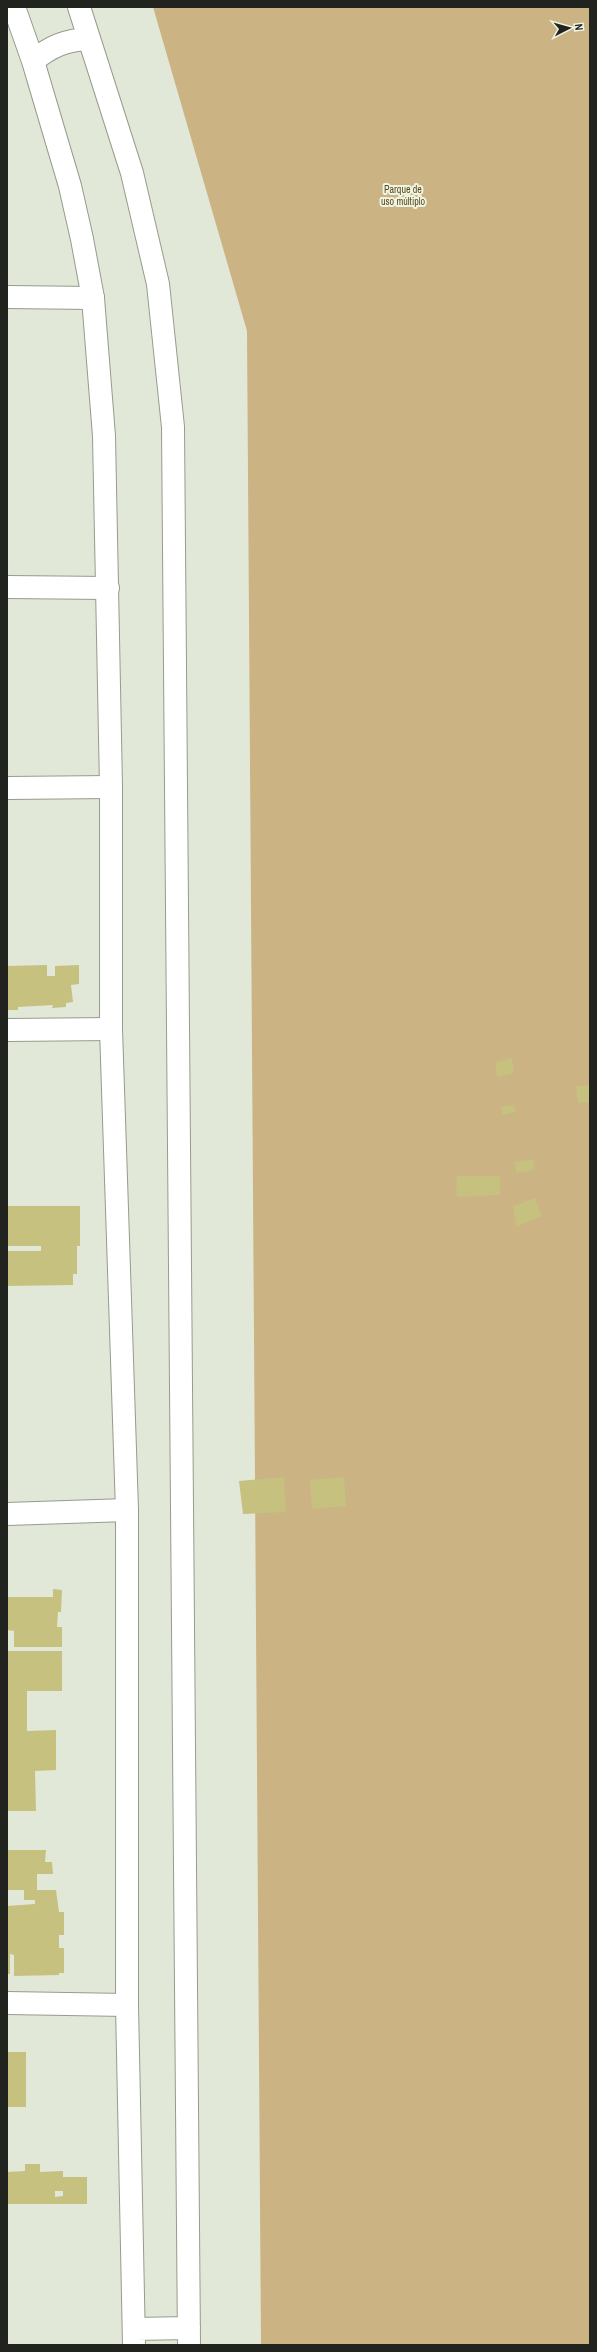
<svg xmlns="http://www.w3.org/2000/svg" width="597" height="2352" font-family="'Archivo Narrow',sans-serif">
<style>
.green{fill:#cbb383}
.building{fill:#c6c17f;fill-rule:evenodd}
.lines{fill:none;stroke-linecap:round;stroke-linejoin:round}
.minor-casing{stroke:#969c8d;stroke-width:24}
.tertiary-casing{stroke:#969c8d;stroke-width:24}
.minor{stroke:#fff;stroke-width:22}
.tertiary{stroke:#fff;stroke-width:22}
.labels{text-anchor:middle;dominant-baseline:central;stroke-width:4;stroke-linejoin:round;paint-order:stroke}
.park-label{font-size:10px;fill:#5e4919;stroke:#eff5e5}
</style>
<rect width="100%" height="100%" fill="#e2e8d8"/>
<!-- green -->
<path class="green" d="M153 7H590V2345H261L247 331Z"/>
<!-- building -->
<path class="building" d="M47 965V976H55V966L79 965V984L71 985 73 1002 66 1003V1007L52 1008 53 1005 18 1007V1010H7V966Z
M512 1058 514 1073 497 1077 495 1062Z
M590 1085V1102L578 1103 576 1086Z
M514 1105 516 1112 502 1115 501 1107Z
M533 1159 535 1170 516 1173 514 1162Z
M457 1176H500V1195L459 1197 456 1195Z
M535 1198 542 1216 516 1227 513 1206Z
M7 1206H80V1246H77V1274H73V1285L7 1286V1251H41V1246H7Z
M284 1477 286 1512 243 1514 239 1481Z
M344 1477 346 1506 312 1509 310 1480Z
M53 1589 62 1590 61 1612H58L57 1627H62V1647H14V1631L7 1630V1597H53Z
M7 1651H62V1691H27V1731L56 1730V1770L35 1771 36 1811H7Z
M7 1850H46L45 1862H52L53 1874H37V1890H56L59 1912H64V1935H59V1948H64V1973H59V1975L14 1976V1955L10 1954V1974H7V1906L35 1904V1900H24V1890H7Z
M7 2052H26V2107H7Z
M25 2164H40V2172L63 2171V2177H87V2204H7V2172L25 2171ZM55 2191H63V2196L55 2197Z"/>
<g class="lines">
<!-- minor casing -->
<g class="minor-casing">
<path id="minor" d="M7 297 93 298
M7 587 108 588
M7 788 111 787
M7 1030 111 1029
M7 1514 127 1510
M7 2003 127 2005"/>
</g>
<!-- tertiary casing -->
<g class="tertiary-casing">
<path id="tertiary" d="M14 7 33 61 70 186 82 239 93 298 104 436 111 787V1029L127 1510V2005L134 2345
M79 7 132 173 158 284 173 427 189 2345
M33 61C51 46 66 40 89 39
M135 2329 189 2328"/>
</g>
<!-- minor -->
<use href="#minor" class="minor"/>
<!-- tertiary -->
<use href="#tertiary" class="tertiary"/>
</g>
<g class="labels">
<!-- park labels -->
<g class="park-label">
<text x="403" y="189">Parque de<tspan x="403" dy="12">uso múltiplo</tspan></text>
</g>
</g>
<!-- border -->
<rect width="597" height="2352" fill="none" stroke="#21241e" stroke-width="16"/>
<!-- north arrow -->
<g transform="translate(569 28) rotate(84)" stroke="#eff5e5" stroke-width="3" paint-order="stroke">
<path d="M0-3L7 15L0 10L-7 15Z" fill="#21241e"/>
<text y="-6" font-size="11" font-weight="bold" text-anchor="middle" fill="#21241e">N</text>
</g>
</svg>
